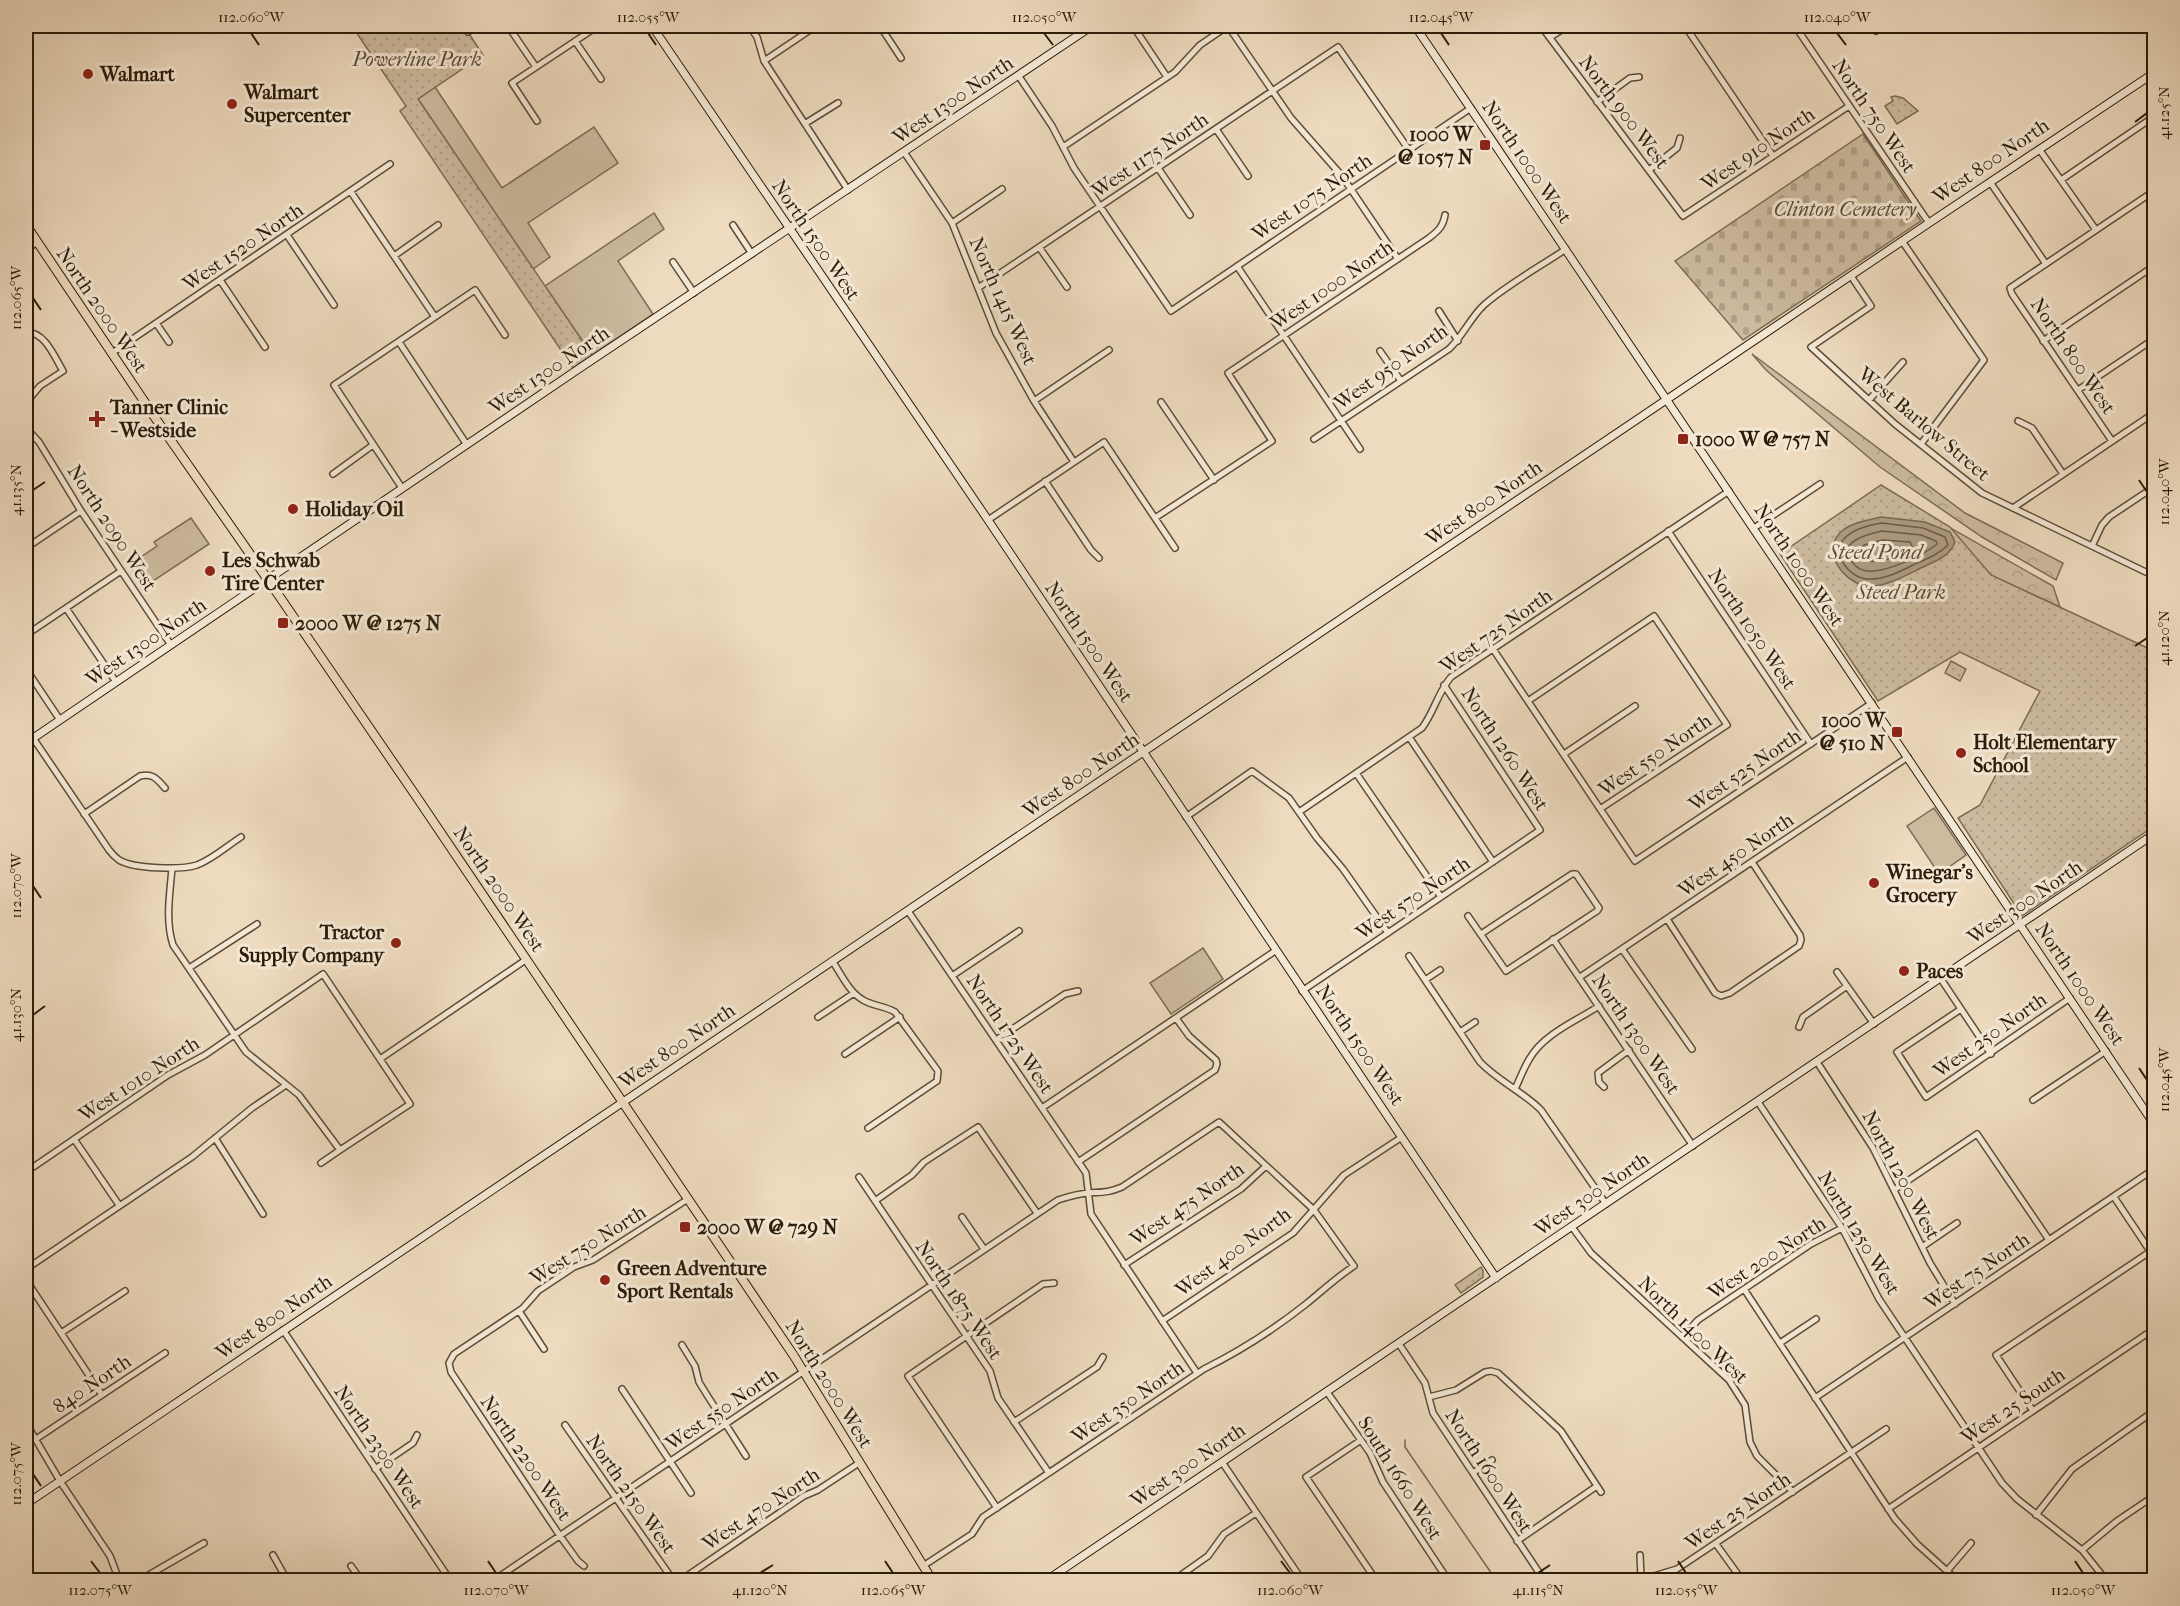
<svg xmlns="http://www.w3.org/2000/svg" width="2180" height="1606" font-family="'IM FELL French Canon',serif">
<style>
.green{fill:#cdbba0;stroke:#7c6c54;stroke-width:1.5}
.forest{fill:url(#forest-crowns);stroke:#7c6c54;stroke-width:1.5}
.cemetery{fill:url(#cemetery-stones);stroke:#7c6c54;stroke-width:1.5}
.park{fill:url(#park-dots);stroke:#7c6c54;stroke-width:1.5}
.water{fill:#ac9a81;stroke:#786851;stroke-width:1.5}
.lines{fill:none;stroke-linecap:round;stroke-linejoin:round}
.shore{stroke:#6c5b44;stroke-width:1.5}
.stream{stroke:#786851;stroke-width:1.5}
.street-casing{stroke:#5c4c36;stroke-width:8}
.secondary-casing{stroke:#2b1c08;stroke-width:9}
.primary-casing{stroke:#2b1c08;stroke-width:10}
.street{stroke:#f4e8d5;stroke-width:5}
.secondary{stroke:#f4e8d5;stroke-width:7}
.primary{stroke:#eedbbf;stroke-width:8}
.ticks{fill:none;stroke:#2b1c08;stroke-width:2}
.poi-dot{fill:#8f2418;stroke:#f4e8d5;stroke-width:2}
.labels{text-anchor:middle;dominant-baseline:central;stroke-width:6;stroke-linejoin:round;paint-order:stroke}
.park-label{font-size:20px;font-style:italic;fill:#5c4c36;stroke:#f4e8d5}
.poi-label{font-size:20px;font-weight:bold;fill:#2b1c08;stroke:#f4e8d5;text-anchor:start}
.street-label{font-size:20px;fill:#2b1c08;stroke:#f4e8d5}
.water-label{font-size:21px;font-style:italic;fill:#5f4e38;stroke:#f4e8d5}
.neatline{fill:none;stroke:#2b1c08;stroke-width:2}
.ticks-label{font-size:15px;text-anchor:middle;fill:#2b1c08}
</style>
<defs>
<pattern id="forest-crowns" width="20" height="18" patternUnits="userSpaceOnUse" patternTransform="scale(1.5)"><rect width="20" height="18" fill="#cdbba0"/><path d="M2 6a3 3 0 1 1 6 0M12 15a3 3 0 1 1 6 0" fill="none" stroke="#b0a088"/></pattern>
<pattern id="cemetery-stones" width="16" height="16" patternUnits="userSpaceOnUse" patternTransform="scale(1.5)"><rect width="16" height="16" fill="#cdbba0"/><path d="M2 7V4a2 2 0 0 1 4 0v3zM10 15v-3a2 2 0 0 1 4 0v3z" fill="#b0a088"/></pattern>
<pattern id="park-dots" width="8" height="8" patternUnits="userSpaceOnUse" patternTransform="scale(1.5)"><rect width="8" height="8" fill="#cdbba0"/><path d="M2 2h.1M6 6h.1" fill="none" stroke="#b0a088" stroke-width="1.8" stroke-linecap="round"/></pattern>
</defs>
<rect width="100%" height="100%" fill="#eedbbf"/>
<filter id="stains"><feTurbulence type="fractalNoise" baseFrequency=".00333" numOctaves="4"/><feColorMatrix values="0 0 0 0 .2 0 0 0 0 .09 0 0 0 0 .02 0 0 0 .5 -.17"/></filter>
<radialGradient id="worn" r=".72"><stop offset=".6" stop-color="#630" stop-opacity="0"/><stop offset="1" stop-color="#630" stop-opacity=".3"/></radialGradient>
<!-- green -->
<path class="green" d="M435 87 502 188 594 127 618 163 528 223 550 257 533 269 418 99Z
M654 213 664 229 618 261 653 314 592 355 545 286Z
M191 518 209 544 144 587 129 565 157 546 154 542Z
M1934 808 1966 855 1939 874 1907 826Z
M1203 948 1223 979 1171 1014 1150 983Z"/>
<!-- forest -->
<path class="forest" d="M1752 354 1965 513 2063 563 2056 580 1982 537 1880 467 1766 370Z
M1901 500 2053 586 2060 607 1958 560Z"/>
<!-- cemetery -->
<path class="cemetery" d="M1863 134 1921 221 1743 340 1675 261Z"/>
<!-- park -->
<path class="park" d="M352 26H464L483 55 418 99 592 355 573 368 400 111 406 106Z
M1895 96 1903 98 1918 111 1897 124 1885 106 1893 101 1891 97Z
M1881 485 1950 527 1991 575 2154 651V826L2022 916 1958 818 1980 805 2040 691 1960 652 1878 701 1780 554Z
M1951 661 1966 669 1960 681 1945 673Z
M1481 1267 1483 1271V1277L1461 1293 1455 1285Z"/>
<!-- water -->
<path class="water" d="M1881 517 1925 522 1950 532 1955 542C1950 556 1936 561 1923 567 1906 575 1882 590 1862 585 1842 579 1823 553 1839 534 1848 523 1868 520 1881 517Z"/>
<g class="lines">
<!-- shore -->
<path class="shore" d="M1882 523 1923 528 1945 537 1948 545C1938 555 1924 560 1911 566 1897 573 1883 580 1867 579 1850 578 1830 554 1844 539 1852 529 1870 525 1882 523Z
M1882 531 1921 535 1936 541 1937 544C1924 555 1885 573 1868 571 1862 571 1856 567 1852 562 1835 543 1867 534 1882 531Z
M1883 540 1910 542 1912 546C1898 557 1871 570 1857 554V550L1864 545Z"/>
<!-- stream -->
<path class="stream" d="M1405 1440V1447L1496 1580"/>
<!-- street casing -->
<g class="street-casing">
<path id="street" d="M508 26 536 67
M749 26 757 37 764 61 848 190
M880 26 901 58
M1133 26 1167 77
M1541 26 1683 216 1849 106
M1685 26 1773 156
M1795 26 1929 223
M1872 26 1876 31 1884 26
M468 32 477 26
M1550 37 1568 26
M575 41 601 79
M764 61 816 26
M1018 75 1052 126 1074 168 1171 311 1471 108
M1597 102 1630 78 1639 77
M537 121 512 83 598 26
M806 123 838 103
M1216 129 1248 176
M1063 147 1175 72 1200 45 1228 26 1291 118 1342 176 1398 259
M2039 149 2096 230
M904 152 952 223 996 333 1034 401 1074 462
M1158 168 1190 215
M1649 170 1677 148 1680 138
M2061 180 2149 120
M1990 182 2046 264
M351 192 435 317
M952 223 1002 189
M733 225 752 254
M287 235 334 305
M1902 241 1984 360 1921 444
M1039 247 1067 287
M26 250 37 242
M394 256 438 225
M673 262 694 293
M1237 266 1360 449
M1851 276 1871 306 1811 347 1895 424 1982 493 2154 576
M220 280 265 347
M978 288 1338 47 1409 150
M1439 311 1458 341
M156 323 169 342
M26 332C45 332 54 356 63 371L40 386 26 403
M2043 341 2154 266
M399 342 467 445
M1380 351 1401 381
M112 353 390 164
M2078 390 2154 339
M1869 400 1903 362
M1034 401 1109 350
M1161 402 1214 480
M2148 417 2154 427
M2018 421 2032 428 2063 474
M26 428 39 442 81 511 171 645
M1314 439 1449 349C1463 336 1470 318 1484 305 1505 286 1541 266 1566 249
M2112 441 2012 294 2010 288 2154 191
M333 474 373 445
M1045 481 1091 550 1099 558
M402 488 334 385 475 290 505 335
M2013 508 2154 413
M1155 518 1272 441 1228 373 1429 238C1438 231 1443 227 1445 215
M988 520 1104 442 1175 548
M1754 528 1820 484
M1668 531 1811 744
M2092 546 2102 525 2109 517 2154 487
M26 548 81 511
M66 608 116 682
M26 635 121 571
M1493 649 1635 861 1872 703
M26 669 60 720
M1528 701 1654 616 1727 725 1600 809
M1409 737 1493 862
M33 738 109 850C112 854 115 857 119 860 134 869 181 870 197 865 213 859 227 846 241 837
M1564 754 1635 706
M1356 773 1441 897
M1299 812 1422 728C1434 712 1438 692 1451 677L1729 491
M84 814 140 776C153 773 157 779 165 788
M1186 817 1252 771 1289 798 1317 838 1343 869 1388 933
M172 868C170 893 165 920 173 945L246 1052 299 1095 340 1150 321 1163
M908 911 1086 1173 1091 1214 1197 1373
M1468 916 1506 971 1597 911 1599 908 1576 874H1572L1481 934
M1667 919 1715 993 1721 996 1730 993 1799 946 1801 940 1800 935 1752 862
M1553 939 1693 1146
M1622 949 1692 1049
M1409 956 1480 1062C1498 1081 1522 1091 1541 1110L1606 1204
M833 962C841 974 849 992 863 1000 873 1006 885 1006 895 1012L938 1071 937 1081 868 1128
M189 968 257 924
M1837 972 1874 1024
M952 976 1019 931
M1580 977 1908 757
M1941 979 1991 1054
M1425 980 1440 970
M1302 991 1540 830 1444 685
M1961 1009 1897 1052 1926 1097 2070 998
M818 1017 854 993
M1799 1027 1803 1017 1847 986
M1460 1032 1475 1022
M996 1040 1065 994 1078 991
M845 1054 900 1017
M380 1059 527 959
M1817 1062 1873 1148 1930 1263 1955 1304
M1604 1087 1599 1082 1598 1073 1629 1050
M1515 1089C1520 1079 1524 1067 1530 1058 1544 1034 1576 1021 1599 1006
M2033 1100 2106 1051
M1758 1102 1842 1228 1879 1299 2002 1483 2017 1499 2082 1550 2106 1580
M1042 1108 1275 951
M215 1138 263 1214
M74 1139 119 1205
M1078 1162 1215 1070 1217 1064 1216 1060 1189 1036 1176 1018
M26 1172 168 1075 205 1055 323 974 410 1104 340 1150
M859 1177 990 1371 998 1398 1049 1473
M1894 1190 1977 1134 2049 1240
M2114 1197 2154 1257
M875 1201 912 1175 924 1162 978 1127 1037 1213
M962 1217 984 1249
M1572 1227 1591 1253 1729 1380 1745 1405 1750 1442 1757 1456 1793 1492
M1922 1247 1957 1223
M1124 1265 1241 1189 1266 1166
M26 1269 192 1157 252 1108 286 1085
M26 1280 102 1395
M1744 1289 1895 1519 1917 1544 1957 1580
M519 1311 544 1349
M1162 1321 1293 1233 1344 1175 1402 1137
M283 1330 450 1580
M61 1333 125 1291
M1682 1337 1698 1320 1811 1244 1842 1228
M1780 1343 1816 1319
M1399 1344 1425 1383 1433 1413 1544 1580
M682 1345 695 1366 699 1382 707 1395 746 1456
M622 1389 691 1493
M1327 1392 1370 1453 1383 1482 1448 1580
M1429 1397 1456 1390 1485 1372 1491 1371 1498 1373 1561 1431 1601 1492
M1815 1398 2154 1169
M2033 1411 1996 1355 2151 1251
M1014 1422 1097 1367 1103 1357
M26 1423 60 1481 110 1556 119 1580
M565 1425 673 1580
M36 1439 165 1353
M1361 1440 1306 1477 1376 1580
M1222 1462 1302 1580
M375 1469 413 1443 417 1435
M1473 1473 1492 1460
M997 1508 908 1376 1043 1284 1054 1283
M1888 1509 2154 1329
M2036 1515 2072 1469 2154 1411
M1517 1541 1597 1486
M1716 1544 1742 1580
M2082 1550 2117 1521 2154 1496
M273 1555 287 1580
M1640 1555 1641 1577
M351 1566 361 1580
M584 1566 578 1561 560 1536 451 1372 449 1363 454 1354 523 1308 538 1291 574 1267 593 1260 688 1199
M1947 1571 1971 1543
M134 1580 147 1576 204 1543
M494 1580 1058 1200C1067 1197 1077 1194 1088 1193 1102 1192 1108 1193 1122 1187L1219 1122 1314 1210 1354 1266C1337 1277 1322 1291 1306 1304 1277 1327 1238 1352 1204 1369L983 1517 972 1534 923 1566
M681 1580 804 1496 818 1490 859 1463
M1174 1580 1208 1556 1224 1534 1256 1513
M1594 1580 1654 1576 1677 1569 1886 1429"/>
</g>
<!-- secondary casing -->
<g class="secondary-casing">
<path id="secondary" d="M652 26 988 520 1496 1278
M1415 26 2154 1124
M26 743 580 368 1092 26
M26 1504 1929 223 2154 73
M1047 1580 2154 834"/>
</g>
<!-- primary casing -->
<g class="primary-casing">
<path id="primary" d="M26 225 158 422 273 587 418 799 794 1356 932 1580"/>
</g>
<!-- street -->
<use href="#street" class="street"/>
<!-- secondary -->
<use href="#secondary" class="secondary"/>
<!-- primary -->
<use href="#primary" class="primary"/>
</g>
<!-- ticks -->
<path class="ticks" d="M251 33 259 45M648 33 656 45M1044 33 1053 45M1441 33 1449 45M1837 33 1846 45M2135 122 2147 113M33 298 41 310M2139 480 2147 492M33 490 45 482M2135 646 2147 638M33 886 41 898M33 1015 45 1006M2139 1068 2147 1080M33 1474 41 1486M91 1561 100 1573M488 1561 496 1573M885 1561 893 1573M1281 1561 1290 1573M1678 1561 1686 1573M2075 1561 2083 1573M760 1573 773 1565M1538 1573 1550 1565"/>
<!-- markers -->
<g class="poi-dot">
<circle cx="88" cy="74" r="6"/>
<circle cx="232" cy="104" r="6"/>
<rect x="1479" y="139" width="12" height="12" rx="3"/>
<path d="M94 410h6v6h6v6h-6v6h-6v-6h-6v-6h6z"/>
<rect x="1677" y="433" width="12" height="12" rx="3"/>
<circle cx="293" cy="509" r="6"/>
<circle cx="210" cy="571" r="6"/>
<rect x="277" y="617" width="12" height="12" rx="3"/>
<rect x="1891" y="726" width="12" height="12" rx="3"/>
<circle cx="1961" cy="753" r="6"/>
<circle cx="1874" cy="883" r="6"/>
<circle cx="396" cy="943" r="6"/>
<circle cx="1904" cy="971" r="6"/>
<rect x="679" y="1221" width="12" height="12" rx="3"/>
<circle cx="605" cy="1280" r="6"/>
</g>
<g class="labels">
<!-- park labels -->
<g class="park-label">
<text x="417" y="59">Powerline Park</text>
<text x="1845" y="209">Clinton Cemetery</text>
<text x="1901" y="592">Steed Park</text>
</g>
<!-- poi labels -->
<g class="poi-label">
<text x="100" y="74">Walmart</text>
<text x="244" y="92">Walmart<tspan x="244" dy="23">Supercenter</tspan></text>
<text x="1473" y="134" text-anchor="end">1000 W<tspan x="1473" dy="23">@ 1057 N</tspan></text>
<text x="110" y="407">Tanner Clinic<tspan x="110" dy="23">- Westside</tspan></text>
<text x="1695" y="439">1000 W @ 757 N</text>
<text x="305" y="509">Holiday Oil</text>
<text x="222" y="560">Les Schwab<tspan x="222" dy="23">Tire Center</tspan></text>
<text x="295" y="623">2000 W @ 1275 N</text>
<text x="1885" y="720" text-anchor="end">1000 W<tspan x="1885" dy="23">@ 510 N</tspan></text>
<text x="1973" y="742">Holt Elementary<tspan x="1973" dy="23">School</tspan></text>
<text x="1886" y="872">Winegar's<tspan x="1886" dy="23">Grocery</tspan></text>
<text x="384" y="932" text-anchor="end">Tractor<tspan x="384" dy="23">Supply Company</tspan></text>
<text x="1916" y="971">Paces</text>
<text x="697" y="1227">2000 W @ 729 N</text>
<text x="617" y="1268">Green Adventure<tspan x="617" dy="23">Sport Rentals</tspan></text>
</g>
<!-- street labels -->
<g class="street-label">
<text transform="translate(953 100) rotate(-34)">West 1300 North</text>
<text transform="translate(1624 112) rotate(53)">North 900 West</text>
<text transform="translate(1874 116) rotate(56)">North 750 West</text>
<text transform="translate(1758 149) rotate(-34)">West 910 North</text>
<text transform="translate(1150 155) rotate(-34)">West 1175 North</text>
<text transform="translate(1991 161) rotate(-34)">West 800 North</text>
<text transform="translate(1527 162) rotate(56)">North 1000 West</text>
<text transform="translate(1312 197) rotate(-34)">West 1075 North</text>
<text transform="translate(816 240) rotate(56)">North 1500 West</text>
<text transform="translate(243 247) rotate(-34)">West 1520 North</text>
<text transform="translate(1332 285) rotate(-34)">West 1000 North</text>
<text transform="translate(1003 301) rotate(66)">North 1415 West</text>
<text transform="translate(102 310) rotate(56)">North 2000 West</text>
<text transform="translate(2073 356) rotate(56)">North 800 West</text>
<text transform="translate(1391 367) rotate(-35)">West 950 North</text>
<text transform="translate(549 370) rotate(-34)">West 1300 North</text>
<text transform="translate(1924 424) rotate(40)">West Barlow Street</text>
<text transform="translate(1484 503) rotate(-34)">West 800 North</text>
<text transform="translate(112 528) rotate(57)">North 2090 West</text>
<text transform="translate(1799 565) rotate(56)">North 1000 West</text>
<text transform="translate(1752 629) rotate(56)">North 1050 West</text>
<text transform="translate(1496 631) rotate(-35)">West 725 North</text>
<text transform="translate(146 642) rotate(-34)">West 1300 North</text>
<text transform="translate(1089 642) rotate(56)">North 1500 West</text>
<text transform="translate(1505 749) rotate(57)">North 1260 West</text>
<text transform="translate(1655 755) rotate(-34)">West 550 North</text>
<text transform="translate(1745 770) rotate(-34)">West 525 North</text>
<text transform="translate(1081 775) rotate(-34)">West 800 North</text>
<text transform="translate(1736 855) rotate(-34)">West 450 North</text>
<text transform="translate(499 889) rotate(56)">North 2000 West</text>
<text transform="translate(1413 898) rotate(-34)">West 570 North</text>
<text transform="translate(2025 902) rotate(-34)">West 300 North</text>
<text transform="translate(2080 984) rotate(56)">North 1000 West</text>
<text transform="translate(1010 1034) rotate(56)">North 1725 West</text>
<text transform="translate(1636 1034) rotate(56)">North 1300 West</text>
<text transform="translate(1990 1035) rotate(-35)">West 250 North</text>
<text transform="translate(1360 1045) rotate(56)">North 1500 West</text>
<text transform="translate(677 1046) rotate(-34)">West 800 North</text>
<text transform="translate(139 1079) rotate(-33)">West 1010 North</text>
<text transform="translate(1901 1175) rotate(62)">North 1200 West</text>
<text transform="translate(1592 1194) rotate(-34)">West 300 North</text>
<text transform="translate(1187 1204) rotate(-34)">West 475 North</text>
<text transform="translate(1859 1233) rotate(59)">North 1250 West</text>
<text transform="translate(588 1245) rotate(-32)">West 750 North</text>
<text transform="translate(1233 1252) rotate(-36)">West 400 North</text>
<text transform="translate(1767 1258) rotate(-33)">West 200 North</text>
<text transform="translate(1977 1271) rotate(-34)">West 75 North</text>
<text transform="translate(959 1300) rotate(56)">North 1875 West</text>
<text transform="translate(274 1317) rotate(-34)">West 800 North</text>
<text transform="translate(1693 1330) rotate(44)">North 1400 West</text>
<text transform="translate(92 1384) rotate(-34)">840 North</text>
<text transform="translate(829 1384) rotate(58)">North 2000 West</text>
<text transform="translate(1128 1402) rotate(-34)">West 350 North</text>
<text transform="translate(2013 1406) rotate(-34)">West 25 South</text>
<text transform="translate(722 1409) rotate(-34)">West 550 North</text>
<text transform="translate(379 1447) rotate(56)">North 2300 West</text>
<text transform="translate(526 1458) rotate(56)">North 2200 West</text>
<text transform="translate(1188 1465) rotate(-34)">West 300 North</text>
<text transform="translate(1489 1471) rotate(57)">North 1600 West</text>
<text transform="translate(1400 1478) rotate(58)">South 1660 West</text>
<text transform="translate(631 1494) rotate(55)">North 2150 West</text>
<text transform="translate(761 1509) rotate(-33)">West 470 North</text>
<text transform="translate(1738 1511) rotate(-34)">West 25 North</text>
</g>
<!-- water labels -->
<g class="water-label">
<text x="1875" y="552">Steed Pond</text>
</g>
</g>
<!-- margin -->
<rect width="2180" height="1606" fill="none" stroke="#eedbbf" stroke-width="66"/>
<rect x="33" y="33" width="2114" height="1540" class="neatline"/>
<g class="ticks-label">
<text x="251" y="22">112.060°W</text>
<text x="648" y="22">112.055°W</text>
<text x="1044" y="22">112.050°W</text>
<text x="1441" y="22">112.045°W</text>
<text x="1837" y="22">112.040°W</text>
<text transform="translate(2164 113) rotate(-90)" y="5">41.125°N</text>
<text transform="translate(16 298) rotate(-90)" y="5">112.065°W</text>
<text transform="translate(16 490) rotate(-90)" y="5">41.135°N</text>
<text transform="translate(2164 492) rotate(-90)" y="5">112.040°W</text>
<text transform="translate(2164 638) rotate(-90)" y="5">41.120°N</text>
<text transform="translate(16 886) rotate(-90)" y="5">112.070°W</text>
<text transform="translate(16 1015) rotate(-90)" y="5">41.130°N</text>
<text transform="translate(2164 1080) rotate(-90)" y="5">112.045°W</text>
<text transform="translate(16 1474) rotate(-90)" y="5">112.075°W</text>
<text x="100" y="1595">112.075°W</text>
<text x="496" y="1595">112.070°W</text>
<text x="760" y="1595">41.120°N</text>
<text x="893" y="1595">112.065°W</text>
<text x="1290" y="1595">112.060°W</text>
<text x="1538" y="1595">41.115°N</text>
<text x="1686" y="1595">112.055°W</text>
<text x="2083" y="1595">112.050°W</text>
</g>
<rect width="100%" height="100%" filter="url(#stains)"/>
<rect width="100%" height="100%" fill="url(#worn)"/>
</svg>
